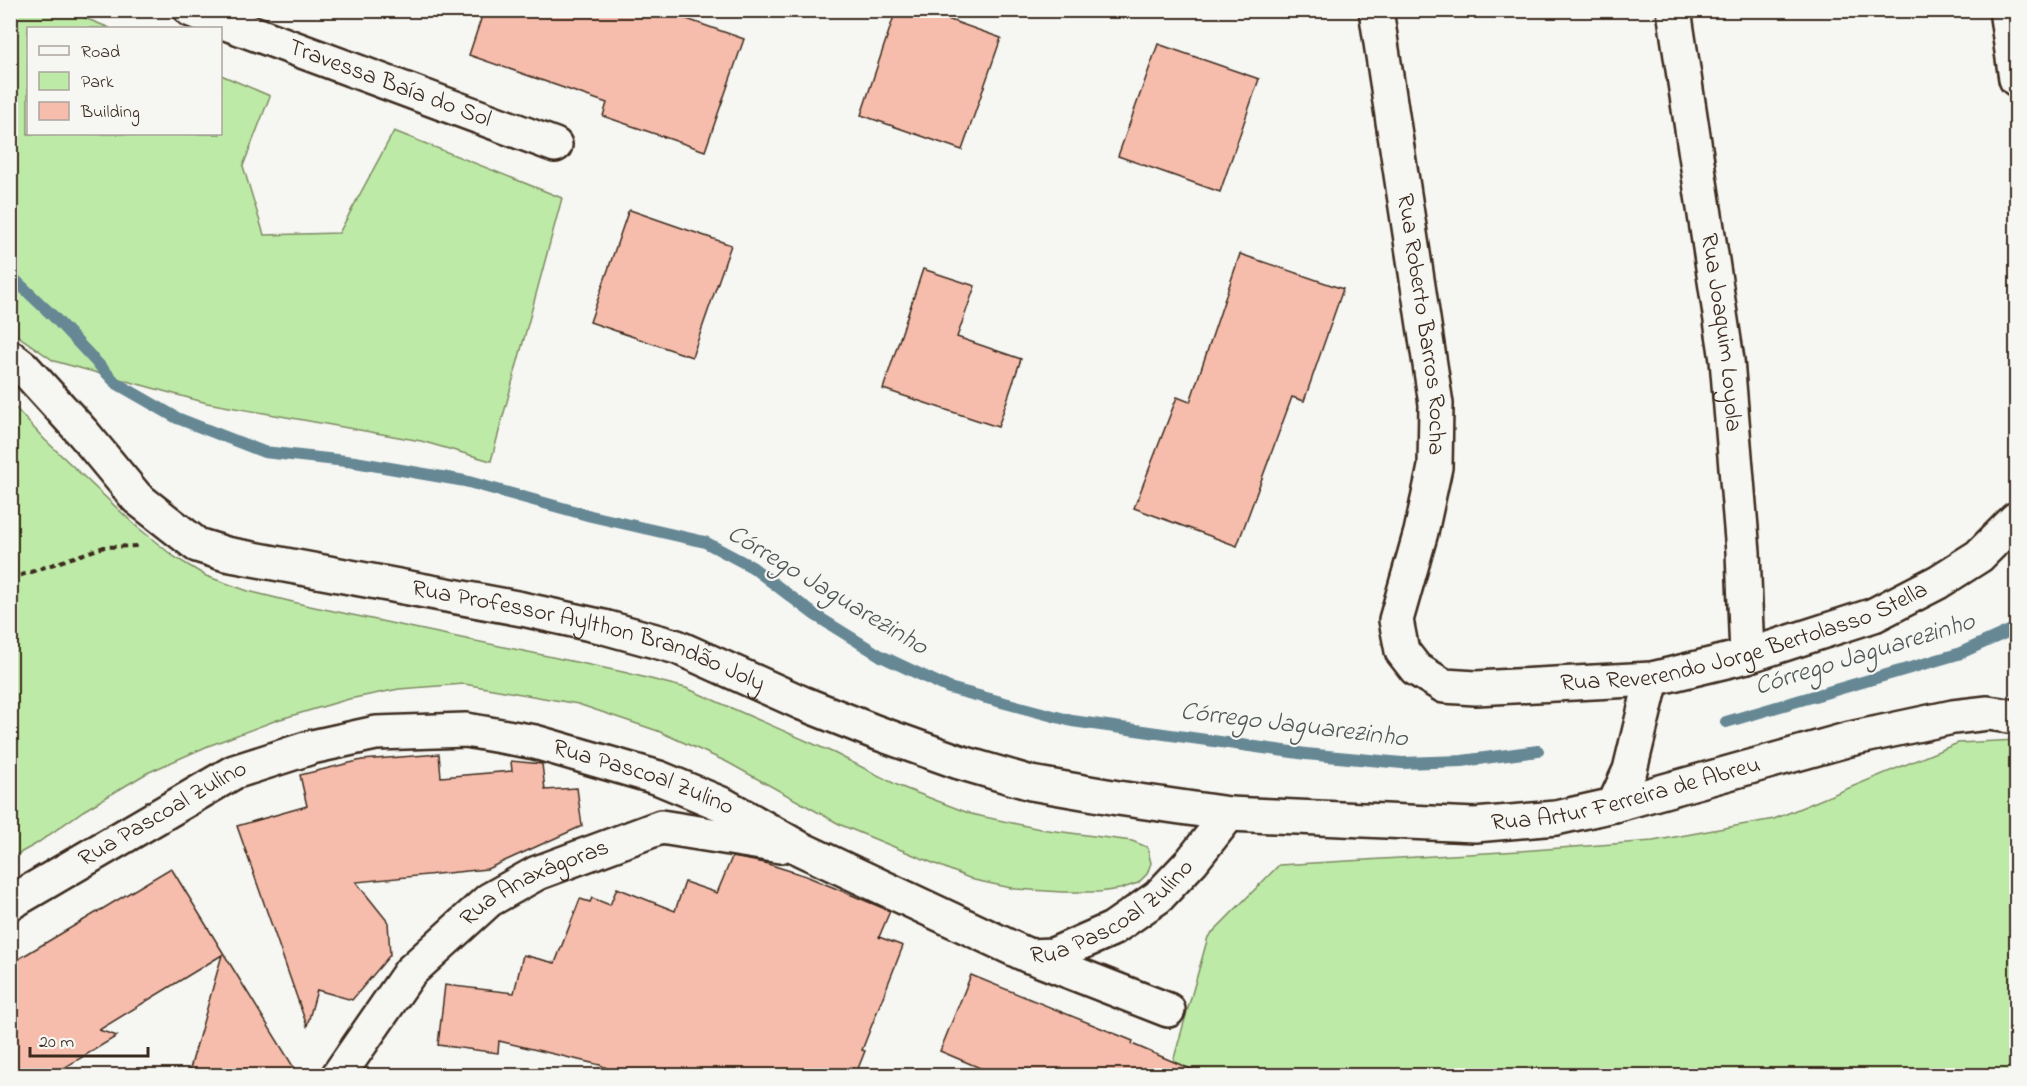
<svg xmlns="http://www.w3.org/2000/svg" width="2027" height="1086" font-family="'Indie Flower',sans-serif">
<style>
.green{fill:#beeaa7;stroke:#7c8a62;stroke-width:1.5}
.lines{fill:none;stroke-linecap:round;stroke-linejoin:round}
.stream{stroke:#658894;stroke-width:12}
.building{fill:#f6bdac;stroke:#3b2a1e;stroke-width:1.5}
.minor-casing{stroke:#3b2a1e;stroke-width:38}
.path{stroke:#3b2a1e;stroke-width:4;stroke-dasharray:6 4.5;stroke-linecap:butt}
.minor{stroke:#f6f6f2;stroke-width:33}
.labels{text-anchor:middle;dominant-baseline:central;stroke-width:4.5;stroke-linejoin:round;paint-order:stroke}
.street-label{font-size:24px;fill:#3b2a1e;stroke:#f6f6f2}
.water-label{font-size:26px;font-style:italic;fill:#505959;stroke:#f6f6f2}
</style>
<rect width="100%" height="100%" fill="#f6f6f2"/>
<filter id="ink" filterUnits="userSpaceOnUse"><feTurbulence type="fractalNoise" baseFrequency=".0167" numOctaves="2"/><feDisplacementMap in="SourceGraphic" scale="12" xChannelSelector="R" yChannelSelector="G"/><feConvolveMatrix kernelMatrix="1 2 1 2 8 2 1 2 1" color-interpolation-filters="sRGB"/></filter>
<g filter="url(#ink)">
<!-- green -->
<path class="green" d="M11 10 67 11 110 28H28V134H220L221 75 270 96 243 166 264 235 339 233 394 131 562 198 491 461 421 441 207 403 54 361 11 331Z
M11 403 44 439 136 526 173 556 206 576 248 591 305 605 623 672 686 688 834 753 899 786 971 814 1040 829 1132 841 1147 847 1151 863 1147 874 1138 883 1120 889 1099 892H1062L1016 889 974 880 841 825 727 762 658 731 578 704 464 684 399 689 349 699 277 720 208 746 147 773 83 811 36 844 11 858Z
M2016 740V1075L1169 1076 1208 937 1279 865 1520 851 1653 841 1774 819 1958 743Z"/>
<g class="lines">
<!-- stream -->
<path class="stream" d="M10 275 53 316 116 383 177 418 264 452 355 462 465 481 591 516 705 542 752 567 815 615 881 656 949 688 1072 721 1306 754 1402 763 1462 761 1538 751
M1726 722 1958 654 2016 628"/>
</g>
<!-- building -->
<path class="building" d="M484 10H661L744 39 705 151 603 116 607 103 469 55Z
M896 10H922L1001 38 962 150 861 115Z
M1158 44 1259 79 1220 192 1118 156Z
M630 210 731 245 692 357 590 322 628 212Z
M1240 254 1343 289 1304 401 1292 397 1237 546 1134 508 1177 397 1190 402Z
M923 269 975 286 957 337 1021 359 998 427 883 389Z
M439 754 441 777 512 771 511 761 542 764 545 790 577 788 582 826 487 869 356 882 388 922 390 955 352 1000 317 990 307 1026 237 826 307 806 300 775 362 760Z
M732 857 765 863 806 876 890 911 879 937 903 946 862 1050 865 1051 855 1076H625L600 1065 499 1041 498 1053 438 1045 445 985 514 993 523 955 555 963 580 899 590 902 592 898 610 905 617 888 675 911 685 882 717 893Z
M171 868 299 1076H188L222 955 99 1030 117 1036 51 1076H10V964Z
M971 975 1133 1041 1132 1044 1207 1076H999L940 1051Z"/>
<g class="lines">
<!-- minor casing -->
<g class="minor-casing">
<g id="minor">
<path id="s1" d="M191 10 555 145"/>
<path id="s2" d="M1376 10 1436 404 1435 467 1421 532 1396 620 1402 651 1416 669 1444 686 1476 688 1652 679 1747 656 1874 615 1938 582 1979 556 2016 519"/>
<path id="s3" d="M1674 10 1727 360 1743 552 1747 656"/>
<path d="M2006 10 2016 79"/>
<path id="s4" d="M10 357 23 367 84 434 137 498 197 545 226 554 522 609 604 627 677 647 802 703 875 732 959 762 1031 783 1118 798 1229 814 1475 825 1556 818 1614 805 1850 739 1953 717 1988 713 2016 717"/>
<path d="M1614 805 1630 770 1652 679"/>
<path id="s5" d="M10 903 234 772 312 747 376 733 466 730 535 742 659 778 724 805 801 849 1029 956 1053 955 1112 929 1158 897 1192 861 1229 814"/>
<path d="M1030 956 1168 1010"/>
<path id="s6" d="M338 1076 410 972 489 900 537 873 661 827 780 846"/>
</g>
</g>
<!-- path -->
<path class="path" d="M10 579 104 547 137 546"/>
<!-- minor -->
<use href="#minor" class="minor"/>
</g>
</g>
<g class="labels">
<!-- street labels -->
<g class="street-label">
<text stroke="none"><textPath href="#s1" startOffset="212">Travessa Baía do Sol</textPath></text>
<text stroke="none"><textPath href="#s2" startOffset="318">Rua Roberto Barros Rocha</textPath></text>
<text stroke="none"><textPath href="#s3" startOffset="326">Rua Joaquim Loyola</textPath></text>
<text stroke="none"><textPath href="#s2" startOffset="1014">Rua Reverendo Jorge Bertolasso Stella</textPath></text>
<text stroke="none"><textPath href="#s4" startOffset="669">Rua Professor Aylthon Brandão Joly</textPath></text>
<text stroke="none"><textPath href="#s5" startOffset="681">Rua Pascoal Zulino</textPath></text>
<text stroke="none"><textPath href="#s4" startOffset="1738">Rua Artur Ferreira de Abreu</textPath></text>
<text stroke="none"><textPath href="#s5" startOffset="177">Rua Pascoal Zulino</textPath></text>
<text stroke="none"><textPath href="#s6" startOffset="282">Rua Anaxágoras</textPath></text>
<text stroke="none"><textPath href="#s5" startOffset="1203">Rua Pascoal Zulino</textPath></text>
</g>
<!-- water labels -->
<g class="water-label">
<text transform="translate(827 591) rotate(31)">Córrego Jaguarezinho</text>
<text transform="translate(1865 655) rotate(-17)">Córrego Jaguarezinho</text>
<text transform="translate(1294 726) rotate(7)">Córrego Jaguarezinho</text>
</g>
</g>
<!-- margin -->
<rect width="2027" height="1086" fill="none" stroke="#f6f6f2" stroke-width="36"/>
<rect x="18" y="18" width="1991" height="1050" fill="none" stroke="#3b2a1e" stroke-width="2" filter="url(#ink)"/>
<!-- legend -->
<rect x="27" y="27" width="195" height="108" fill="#f6f6f2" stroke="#aba49d" stroke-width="1.5"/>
<rect x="39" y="46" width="30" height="9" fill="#f6f6f2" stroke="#aba49d" stroke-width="1.5"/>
<text x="81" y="57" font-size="18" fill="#3b2a1e">Road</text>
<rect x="39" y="72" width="30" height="18" fill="#beeaa7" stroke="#aba49d" stroke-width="1.5"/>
<text x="81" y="87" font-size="18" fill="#3b2a1e">Park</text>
<rect x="39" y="102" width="30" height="18" fill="#f6bdac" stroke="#aba49d" stroke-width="1.5"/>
<text x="81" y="117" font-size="18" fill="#3b2a1e">Building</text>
<!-- scale -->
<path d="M30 1047v9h118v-9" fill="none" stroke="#3b2a1e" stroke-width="3"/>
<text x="39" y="1047" font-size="18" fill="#3b2a1e" stroke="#f6f6f2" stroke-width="4.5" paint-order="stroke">20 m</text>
</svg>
